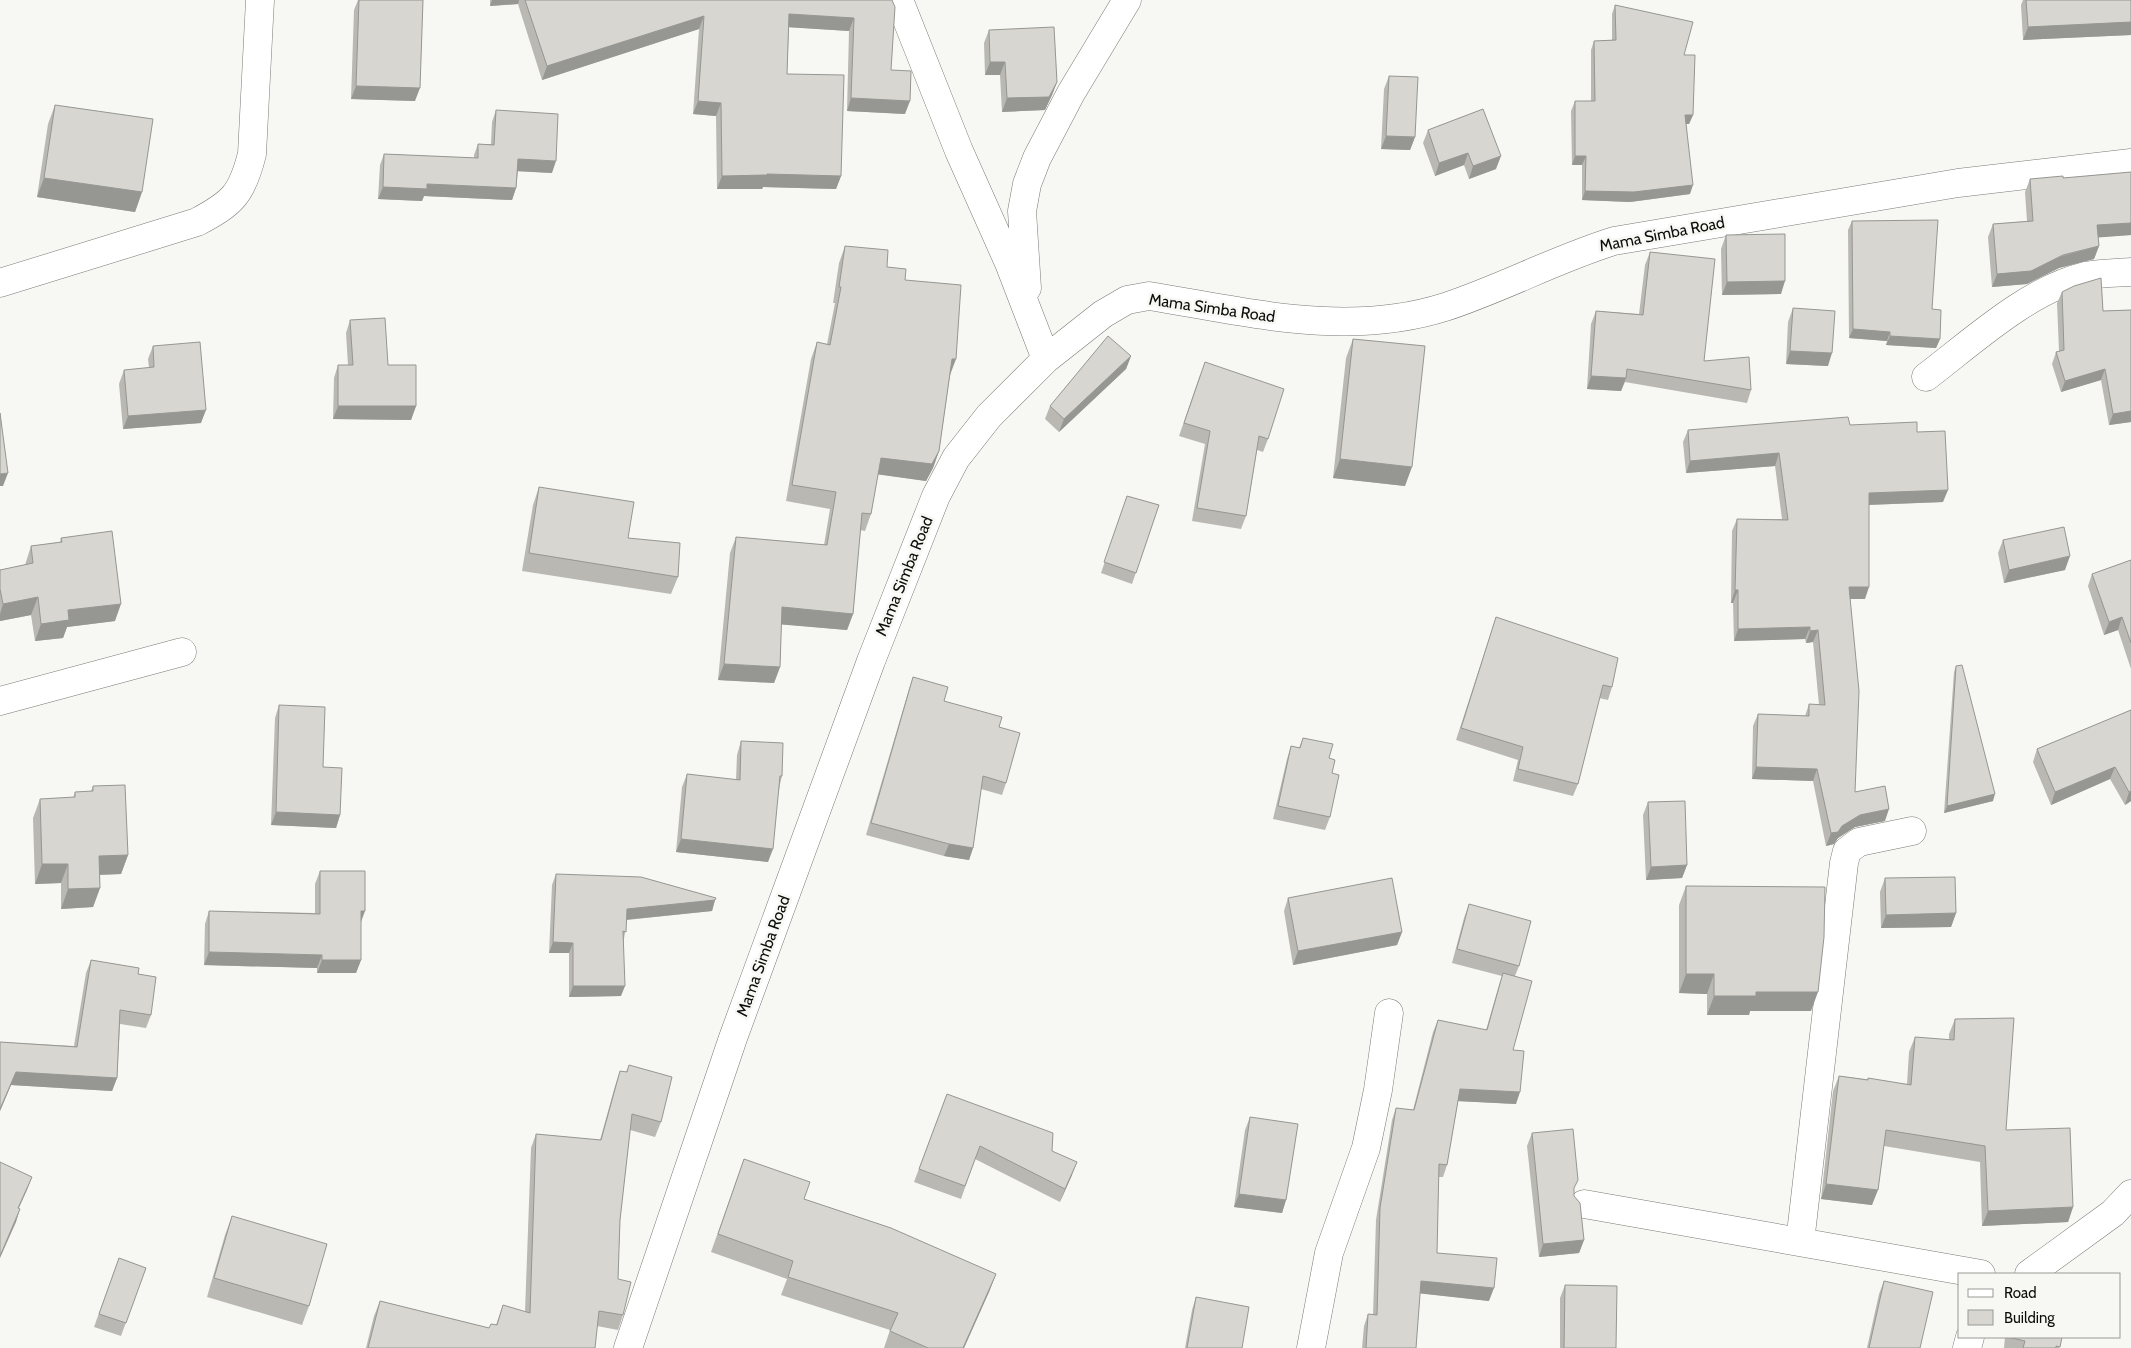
<svg xmlns="http://www.w3.org/2000/svg" width="2131" height="1348" font-family="Cabin,sans-serif">
<style>
.lines{fill:none;stroke-linecap:round;stroke-linejoin:round}
.minor-casing{stroke:#7a7b76;stroke-width:29}
.minor{stroke:#fff;stroke-width:28}
.wall{fill:#b9b8b3}
.shaded-wall{fill:#969692}
.building{fill:#d7d6d0;stroke:#969692}
.labels{text-anchor:middle;dominant-baseline:central;stroke-width:5;stroke-linejoin:round;paint-order:stroke}
.street-label{font-size:16px;fill:#0c0c0a;stroke:#f7f8f3}
</style>
<rect width="100%" height="100%" fill="#f7f8f3"/>
<g class="lines">
<!-- minor casing -->
<g class="minor-casing">
<path id="minor" d="M899 0 959 151 1009 263 1046 359
M0 283 197 222C233 203 242 194 252 154L260 0
M1027 288 1022 211 1027 184 1037 158 1071 93 1127 0
M1926 377C1972 342 2028 290 2085 276 2100 273 2116 273 2131 272
M0 701 182 652
M1584 1204 1981 1274
M1800 1242 1844 863 1847 851 1859 842 1912 831
M2029 1274 2113 1213 2131 1194
M628 1348 733 1038 871 661 936 496 956 458 989 416 1046 359 1103 314 1127 300 1149 296C1247 312 1348 338 1445 307 1503 288 1556 259 1614 241L1958 183 2131 163
M1311 1348 1329 1253 1366 1148 1378 1090 1389 1013
M1967 1348 1970 1337"/>
</g>
<!-- minor -->
<use href="#minor" class="minor"/>
</g>
<!-- wall -->
<path class="wall" d="M358 0H423L415 101 351 99 354 10Z
M490 0H892L891 70 905 114 847 111 849 31 789 27 787 74 841 176 836 189 763 187 762 189H717L716 116 693 114 699 29 542 80 518 4 490 6Z
M2023 0H2131V35L2023 40 2021 5Z
M1615 5 1684 55 1693 115 1689 124H1686L1690 194 1630 202 1582 200V165H1572L1571 111 1575 101H1591V50L1594 41 1612 40V14Z
M989 30 1057 82 1052 95 1045 110 1002 112 1000 75H985L984 43Z
M1389 76 1415 137 1410 150 1381 149 1384 89Z
M55 105 142 192 135 212 37 197 48 124Z
M1483 109 1496 169 1469 179 1464 165 1435 176 1423 143 1428 130Z
M496 110 552 173 518 171 516 188 512 200 424 196 422 201 378 199 380 165 384 154 474 158V155L478 144H491L492 122Z
M2131 172V235L2098 237 2099 246 2094 259 2059 268 2027 284 1992 287 1988 237 1993 224 2027 221 2025 192 2030 179 2063 178Z
M1852 221 1932 309 1940 339 1936 348 1886 345 1887 341 1849 338 1848 230Z
M1726 235 1781 294 1722 295 1721 249Z
M845 246 887 267 905 280 950 375 939 451 933 468 926 481 878 474 871 514 865 531 860 530 853 614 847 630 781 624 780 667 774 683 718 680 730 553 736 537 824 545 830 509 786 501 811 359 817 342 827 344 835 303H833L839 263Z
M1650 252 1704 361 1751 390 1747 403 1625 382 1621 391 1587 389 1591 324 1596 311 1639 314 1645 265Z
M2062 292 2103 311 2131 310V422L2109 425 2101 380 2061 392 2052 364 2056 352 2059 351 2057 303Z
M1793 308 1828 366 1786 364 1788 322Z
M350 320 388 365 416 406 411 420 333 419 334 378 338 365H348L346 333Z
M1353 339 1405 486 1333 478 1346 358Z
M153 346 201 423 123 429 119 384 124 370 149 368 148 359Z
M1131 356 1126 369 1059 432 1045 419 1050 406Z
M1200 375 1268 439 1263 452 1257 450 1246 516 1241 529 1192 521 1205 444 1179 436Z
M1850 425 1917 432 1943 502 1869 505 1865 599H1850L1855 792 1885 821 1855 827 1838 838 1834 844 1826 846 1813 781 1752 779 1753 726 1758 714 1805 716 1809 704 1819 705 1813 642 1806 643 1805 639 1734 641 1733 603H1731L1732 531 1737 519H1782L1775 466 1686 473 1683 442 1688 430Z
M539 487 628 538 678 577 671 594 522 571 533 505Z
M1127 496 1159 505 1132 584 1101 573Z
M61 538 115 621 67 627 63 638 35 641 31 615 0 621V570L25 565 31 546 60 542Z
M2003 540 2065 570 2004 583 1998 553Z
M2131 560V669L2118 630 2104 635 2088 586 2092 574Z
M1496 617 1612 687 1608 700 1599 698 1578 784 1573 796 1513 781 1518 760 1456 740Z
M1956 666 1993 801 1944 813 1954 672Z
M913 677 944 701 999 727 1006 783 1002 795 981 789 973 848 969 860 944 856 866 835 909 689Z
M279 705 340 815 336 828 271 825 275 718Z
M2131 710V801L2125 805 2110 779 2051 805 2033 762 2037 749Z
M1303 738 1329 758 1332 773 1330 817 1325 830 1273 819 1287 759 1291 746 1299 748Z
M741 741 782 776 780 784 768 862 676 852 682 787 687 774 736 780 737 755Z
M93 786 128 855 121 874 100 875V888L93 907 61 909V883L35 884 33 818 40 799 73 798 75 792 91 791Z
M1648 802 1687 865 1682 878 1646 880 1643 815Z
M320 871 361 924V960L356 973H317V968L204 965 205 924 209 911 315 913V884Z
M556 874 715 900 712 911 627 920 624 939 621 996 569 997V953H549L552 885Z
M1885 878 1956 913 1951 927 1881 928 1880 892Z
M1686 886 1811 1011H1750L1749 1015H1707V994L1679 993V905Z
M1288 898 1402 932 1397 945 1293 965 1284 911Z
M1469 904 1519 966 1515 976 1513 1050 1516 1104 1458 1101 1447 1165 1443 1177H1438L1437 1253 1489 1301 1420 1293 1416 1348H1362L1364 1326 1368 1314 1373 1315 1376 1220 1392 1120 1396 1108 1413 1110 1433 1032 1438 1020 1486 1030 1499 985 1502 976 1452 963 1464 918Z
M91 960 138 974 151 1015 146 1028 120 1024 117 1078 112 1091 11 1085 0 1111V1042L74 1046 86 973Z
M1955 1019 2006 1130 2073 1207 2068 1222 1982 1226 1980 1162 1884 1146 1872 1205 1821 1199 1833 1091 1839 1076 1907 1084 1909 1052 1915 1037 1949 1040V1034Z
M629 1065 661 1122 655 1137 630 1130 620 1220 618 1279 623 1315 618 1330 597 1326 595 1348H366L374 1316 380 1301 489 1328 496 1325 503 1305 525 1312 531 1148 536 1134 600 1140 615 1086 620 1071 626 1072Z
M947 1094 1052 1151 1072 1175 1060 1202 975 1159 961 1199 914 1182Z
M1250 1117 1286 1200 1282 1213 1234 1207 1245 1130Z
M1532 1133 1574 1191V1196L1584 1240 1579 1253 1539 1257 1527 1146Z
M744 1159 804 1199 996 1274 989 1292 964 1348H884L890 1330 781 1295 787 1279 711 1252Z
M232 1216 309 1306 302 1325 207 1297 225 1235Z
M119 1258 146 1268 121 1336 94 1327Z
M1884 1281 1920 1348H1867L1879 1294Z
M1565 1285 1616 1348H1560V1298Z
M1196 1297 1242 1348H1185L1192 1310Z
M2005 1337H2062L2059 1348H2004Z"/>
<!-- shaded-wall -->
<path class="shaded-wall" d="M492 0H519L518 4 490 6Z
M789 14 854 18 849 31 785 27Z
M704 16 699 29 542 80 547 66Z
M2131 22V35L2023 40 2028 27Z
M990 62H1005L1000 75H985Z
M1057 82 1052 95 1045 110 1002 112 1007 98Z
M356 86 420 88 415 101 351 99Z
M851 98 910 101 905 114 847 111Z
M698 101 721 103 716 116 693 114Z
M1685 115H1693L1689 124H1681Z
M1386 136 1415 137 1410 150 1381 149Z
M1468 153 1464 165 1435 176 1439 163Z
M1501 156 1496 169 1469 179 1473 166Z
M1575 156H1586L1582 165H1572Z
M518 159 556 161 552 173 514 171Z
M767 174 841 176 836 189 763 187 762 189H717L722 176Z
M44 178 142 192 135 212 37 197Z
M427 184 516 188 512 200 424 196 422 201 378 199 383 187Z
M1693 185 1690 194 1630 202 1582 200 1585 191Z
M2131 223V235L2092 238 2097 225Z
M2099 246 2094 259 2059 268 2027 284 1992 287 1997 274Z
M1785 281 1781 294 1722 295 1727 282Z
M1853 329 1890 332 1887 341 1849 338Z
M1890 336 1940 339 1936 348 1886 345Z
M1790 351 1832 353 1828 366 1786 364Z
M1131 356 1126 369 1059 432 1064 419Z
M952 359H956L950 375H946Z
M2105 369 2101 380 2061 392 2065 381Z
M1591 376 1626 378 1621 391 1587 389Z
M338 406H416L411 420 333 419Z
M206 410 201 423 123 429 128 416Z
M2131 411V422L2109 425 2113 414Z
M939 451 933 468 926 481 875 474 881 458Z
M1779 453 1775 466 1686 473 1690 461Z
M1340 459 1412 467 1405 486 1333 478Z
M8 473 3 486H0V474Z
M1948 490 1943 502 1864 505 1869 493Z
M2070 556 2065 570 2004 583 2009 570Z
M1849 587H1869L1865 599H1844Z
M1735 590H1738L1733 603H1731Z
M38 597 31 615 0 621V614L3 604Z
M121 604 115 621 67 627 63 638 35 641 41 624 68 610Z
M782 607 853 614 847 630 776 624Z
M2122 617 2118 630 2104 635 2109 622Z
M1810 627 1805 639 1734 641 1738 629Z
M1818 630 1813 642 1806 643 1810 631Z
M724 664 780 667 774 683 718 680Z
M1756 767 1817 769 1813 781 1752 779Z
M2115 767 2110 779 2051 805 2055 792Z
M2131 791V801L2125 805 2129 792Z
M1995 794 1993 801 1944 813 1947 806Z
M1889 809 1885 821 1855 827 1838 838 1834 844 1826 846 1831 833 1860 815Z
M276 812 340 815 336 828 271 825Z
M681 839 773 849 768 862 676 852Z
M949 844 973 848 969 860 944 856Z
M128 855 121 874 92 875 99 856Z
M42 864H68L61 883 35 884Z
M1687 865 1682 878 1646 880 1651 867Z
M100 888 93 907 61 909 68 889Z
M715 900 712 911 623 920 627 909Z
M361 911H365L360 925Z
M1956 913 1951 927 1881 928 1886 915Z
M1402 932 1397 945 1293 965 1298 951Z
M553 942 573 943 569 953H549Z
M209 952 322 955 317 968 204 965Z
M322 960H361L356 973H317Z
M1686 974H1714L1707 994 1679 993Z
M573 986H625L621 996 569 997Z
M1756 992H1818L1811 1011H1750L1749 1015H1707L1714 996Z
M16 1072 117 1078 112 1091 11 1085 0 1111V1109Z
M1460 1089 1520 1092 1516 1104 1456 1101Z
M1077 1162 1072 1175 1060 1202 1065 1189Z
M32 1177 27 1190 13 1221 18 1208Z
M1826 1184 1878 1190 1872 1205 1821 1199Z
M1239 1194 1286 1200 1282 1213 1234 1207Z
M2073 1207 2068 1222 1982 1226 1988 1211Z
M20 1209 16 1222 0 1258V1256Z
M1584 1240 1579 1253 1539 1257 1543 1244Z
M996 1274 989 1292 964 1348H963Z
M1421 1281 1494 1288 1489 1301 1416 1293Z"/>
<!-- building -->
<path class="building" d="M359 0H423L420 88 356 86Z
M525 0H892L895 7 891 70 911 71 910 101 851 98 854 18 789 14 787 74 844 75 841 176 767 174V175L722 176 721 103 698 101 704 16 547 66Z
M2026 0H2131V22L2028 27Z
M1615 5 1693 22 1684 55H1695L1693 115H1685L1693 185 1634 192 1585 191 1586 156H1575V101H1595L1594 41 1616 40Z
M1054 27 1057 82 1049 97 1007 98 1005 62H990L989 30Z
M1389 76 1418 77 1415 137 1386 136Z
M55 105 153 119 142 192 44 178Z
M1483 109 1501 156 1473 166 1468 153 1439 163 1428 130Z
M496 110 558 114 556 161 518 159 516 188 427 184V189L383 187 384 154 478 158V144L494 145Z
M2131 172V223L2097 225 2099 246 2063 255 2031 271 1997 274 1993 224 2033 221 2030 179 2063 176V178Z
M1938 220 1932 309 1941 310 1940 339 1890 336V332L1853 329 1852 221Z
M1785 234V281L1727 282 1726 235Z
M845 246 888 250 887 267 906 269 905 280 961 285 956 359H952L939 451 932 464 881 458 871 514 862 513 853 614 782 607 780 667 724 664 736 537 827 545 836 492 792 485 817 342 830 345 841 287H839Z
M1650 252 1715 259 1704 361 1749 357 1751 390 1627 369 1626 378 1591 376 1596 311 1643 315Z
M2101 278 2103 311 2131 310V411L2113 414 2105 369 2065 381 2056 352 2064 350 2062 292 2074 286Z
M1793 308 1835 311 1832 353 1790 351Z
M385 318 388 365H416V406H338V365H353L350 320Z
M1108 336 1131 356 1064 419 1050 406Z
M1353 339 1425 346 1412 467 1340 459Z
M200 342 206 410 128 416 124 370 154 367 153 346Z
M1205 362 1284 389 1268 439 1259 436 1246 516 1197 508 1210 431 1184 423Z
M0 413 8 473 0 474Z
M1848 417 1850 425 1917 422V432L1945 431 1948 490 1869 493V587H1849L1859 691 1855 792 1885 786 1889 809 1860 815 1842 826 1838 832 1831 833 1817 769 1756 767 1758 714 1809 716V704L1825 705 1818 630 1810 631V627L1738 629V590H1735L1737 519 1788 520 1779 453 1690 461 1688 430Z
M539 487 634 502 628 538 680 543 678 577 529 553Z
M1127 496 1159 505 1136 573 1104 562Z
M2064 527 2070 556 2009 570 2003 540Z
M112 531 121 604 68 610 69 620 41 624 38 597 3 604 0 589V570L33 563 31 546 62 542 61 538Z
M2131 560V643L2122 617 2109 622 2092 574Z
M1496 617 1618 658 1612 687 1603 685 1578 784 1518 769 1523 747 1461 728Z
M1962 665 1995 794 1947 806 1956 666Z
M913 677 948 687 944 701 1002 717 999 727 1020 733 1006 783 983 776 973 848 949 844 871 823Z
M279 705 325 707 323 767 342 768 340 815 276 812Z
M2131 710V791L2129 792 2115 767 2055 792 2037 749Z
M1303 738 1333 744 1329 758 1335 760 1332 773 1339 775 1330 817 1278 806 1291 746 1300 748Z
M741 741 783 743 782 776H780L773 849 681 839 687 774 740 780Z
M125 785 128 855 99 856 100 888 68 889V864H42L40 799 75 797V792L93 791V786Z
M1685 801 1687 865 1651 867 1648 802Z
M320 871H365V911H361V960H322V955L209 952V911L320 914Z
M556 874 641 877 716 898 715 900 627 909 626 932 623 931 625 986H573V943L553 942Z
M1955 877 1956 913 1886 915 1885 878Z
M1392 878 1402 932 1298 951 1288 898Z
M1686 886 1825 887 1824 937 1818 992H1756V996H1714V974H1686Z
M1469 904 1531 921 1519 966 1457 949Z
M91 960 139 968 138 974 156 977 151 1015 120 1010 117 1078 16 1072 0 1109V1042L77 1047Z
M1503 973 1532 981 1513 1050 1524 1051 1520 1092 1460 1089 1447 1165 1439 1164 1437 1253 1497 1258 1494 1288 1421 1281 1416 1348H1366L1368 1314 1377 1315 1380 1208 1396 1108 1414 1110 1438 1020 1487 1030Z
M2014 1018 2006 1130 2070 1128 2073 1207 1988 1211 1985 1146 1886 1130 1878 1190 1826 1184 1839 1076 1868 1080V1078L1911 1085 1915 1037 1954 1040 1955 1019Z
M629 1065 672 1077 661 1122 632 1114 620 1220 618 1279 631 1282 623 1315 599 1311 595 1348H368L380 1301 489 1328 491 1324 497 1325 503 1305 530 1313 536 1134 601 1140 620 1071 627 1072Z
M947 1094 1053 1133 1052 1151 1077 1162 1065 1189 980 1146 965 1186 919 1169Z
M1250 1117 1298 1124 1286 1200 1239 1194Z
M1573 1129 1578 1180 1574 1188V1196L1580 1203 1584 1240 1543 1244 1532 1133Z
M744 1159 810 1182 804 1199 891 1228 996 1274 963 1348H928L890 1331 898 1313 788 1277 793 1261 718 1234Z
M0 1162 32 1177 18 1208 20 1209 0 1256Z
M232 1216 327 1244 309 1306 214 1278Z
M119 1258 146 1268 126 1323 99 1314Z
M1884 1281 1933 1292 1920 1348H1869Z
M1565 1285 1617 1286 1616 1348H1564Z
M1196 1297 1249 1307 1242 1348H1187Z
M2008 1337H2062L2060 1347 2056 1346V1348H2023L2025 1341Z"/>
<g class="labels">
<!-- street labels -->
<g class="street-label">
<text transform="translate(1662 234) rotate(-11)">Mama Simba Road</text>
<text transform="translate(1212 308) rotate(8)">Mama Simba Road</text>
<text transform="translate(904 576) rotate(-68)">Mama Simba Road</text>
<text transform="translate(763 956) rotate(-70)">Mama Simba Road</text>
</g>
</g>
<!-- legend -->
<rect x="1958" y="1273" width="162" height="65" fill="#f7f8f3" stroke="#999a96"/>
<rect x="1968" y="1289" width="25" height="8" fill="#ffffff" stroke="#999a96"/>
<text x="2004" y="1298" font-size="15" fill="#0c0c0a">Road</text>
<rect x="1968" y="1310" width="25" height="15" fill="#d7d6d0" stroke="#999a96"/>
<text x="2004" y="1323" font-size="15" fill="#0c0c0a">Building</text>
</svg>
